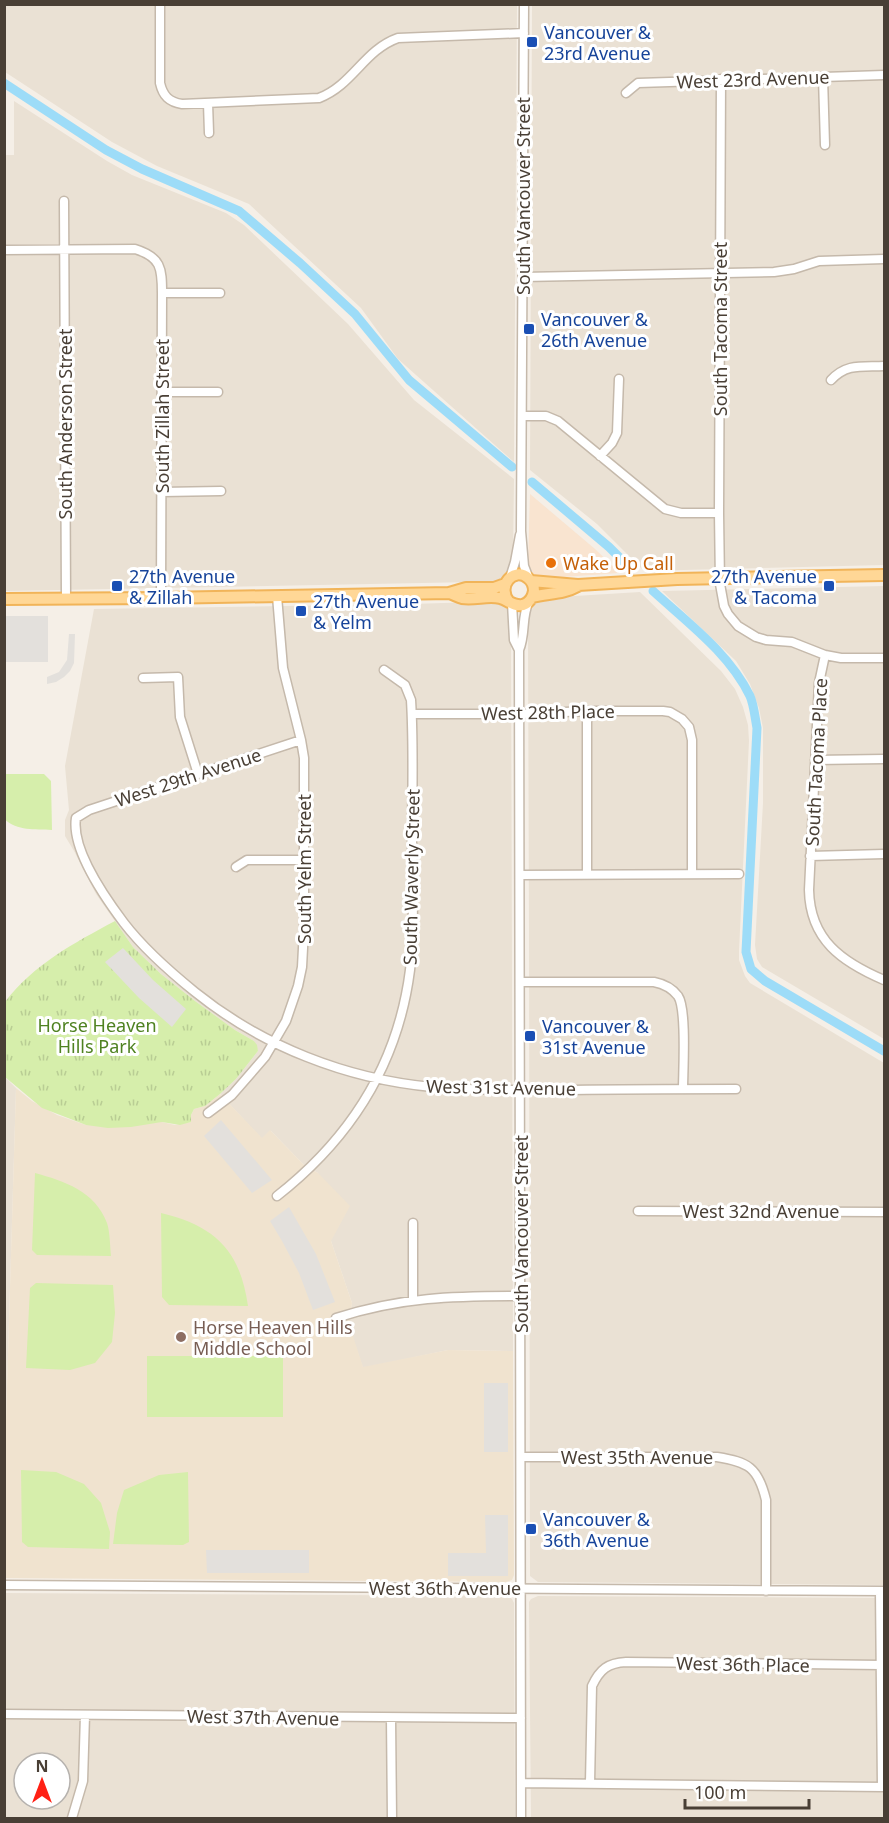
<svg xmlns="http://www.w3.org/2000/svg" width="889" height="1823" font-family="'Noto Sans',sans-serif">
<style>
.residential{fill:#eae1d4;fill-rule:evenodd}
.commercial{fill:#f9e4d0}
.education{fill:#f0e3cf}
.grass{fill:url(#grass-tufts)}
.garden{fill:#d6eeab}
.parking{fill:#e3e0dc}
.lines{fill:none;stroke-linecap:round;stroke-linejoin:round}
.canal{stroke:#9ddcf8;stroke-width:9}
.minor-casing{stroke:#c5b9ab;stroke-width:11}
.major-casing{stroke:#f1b459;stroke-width:14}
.minor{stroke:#fff;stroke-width:8}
.major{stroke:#ffd796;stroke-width:10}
.transit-dot{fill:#1a4fb4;stroke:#fff;stroke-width:2}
.food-dot{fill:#e8710a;stroke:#fff;stroke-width:2}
.education-dot{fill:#8d6e63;stroke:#fff;stroke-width:2}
.labels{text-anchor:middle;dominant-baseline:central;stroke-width:6;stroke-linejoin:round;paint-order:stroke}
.transit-label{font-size:18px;fill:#164399;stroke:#fff;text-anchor:start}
.street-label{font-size:18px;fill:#493f35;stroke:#fff}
.food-label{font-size:18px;fill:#c56008;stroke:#fff;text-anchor:start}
.park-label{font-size:18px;fill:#4f8221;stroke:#fff}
.education-label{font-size:18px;fill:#785e54;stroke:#fff;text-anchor:start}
</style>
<defs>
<pattern id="grass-tufts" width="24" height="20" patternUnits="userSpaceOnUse" patternTransform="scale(1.5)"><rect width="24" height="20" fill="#d6eeab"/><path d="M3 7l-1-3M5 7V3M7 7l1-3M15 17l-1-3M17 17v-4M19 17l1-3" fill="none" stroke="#b9cd94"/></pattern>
</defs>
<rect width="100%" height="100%" fill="#f5efe7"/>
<!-- residential -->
<path class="residential" d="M4 5H517L514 462 398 359 361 308 249 204 157 166 112 142 5 72Z
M532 5H884V565L644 571 597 524 530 470Z
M14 101 107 161 132 175 226 213 244 225 348 324 414 400 514 479 513 560 507 574 501 580 494 584H480L474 582 5 591 4 155H14Z
M884 586V1039L762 967 757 959 755 945 763 803V728L759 708 750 684 736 661 662 591Z
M640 592 721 671 735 689 743 707 748 725 749 741 739 951V960L745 976 750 983 884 1063V1585L538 1582 530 1576 529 928 528 630 527 625 528 611 532 605 542 598Z
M485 600 502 603 508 609 511 615 513 1351 448 1350 363 1368 348 1324 352 1303 331 1241 318 1173 303 1164 271 1131 262 1139 220 1094 236 1079 258 1051 254 1041 235 1030 195 1001 161 974 133 947 96 894 74 851 65 836V820L69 810 65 766 94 609 411 604 476 602Z
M5 1077 16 1088 5 1454Z
M4 1593 508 1596 512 1599 514 1603 515 1818H5ZM24 1763H60V1799H24Z
M538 1596 884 1598V1818H531L529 1602 531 1599Z"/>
<!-- commercial -->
<path class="commercial" d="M530 494 595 549 620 573 563 577 552 581 537 579 531 573 528 562Z"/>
<!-- education -->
<path class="education" d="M16 1088 32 1101 57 1115 86 1125 162 1122 175 1125 191 1122V1115L194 1109 205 1106 220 1094 262 1138 270 1130 303 1164 318 1173 350 1206 331 1241 352 1303 349 1324 363 1367 448 1350 513 1351 514 1575 512 1580 506 1582 5 1578V1454Z"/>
<!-- grass -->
<path class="grass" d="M115 921 133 947 161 974 195 1001 235 1030 254 1041 257 1045 258 1051 236 1079 220 1094 205 1106 194 1109 191 1115V1122L180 1125 162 1122 131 1127 108 1128 86 1125 42 1108 5 1077V1002C34 964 74 943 115 921Z"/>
<!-- garden -->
<path class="garden" d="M5 774H44L51 781 52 830C34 829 18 831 4 819Z
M121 1017 131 1026 111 1048 101 1039Z
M135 1029 145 1038 124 1060 114 1051Z
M35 1173C64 1181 95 1191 107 1223 110 1232 110 1246 111 1256L37 1255 32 1250Z
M161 1213C215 1226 240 1250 248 1306L169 1305 162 1297Z
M36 1283 113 1285 115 1313 112 1342 95 1363 70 1370 26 1368 30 1288Z
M147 1356H283V1417H147Z
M21 1470 56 1472 84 1484 101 1503 110 1532 109 1549 28 1547 22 1542Z
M188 1472 189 1542 183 1545 113 1544 117 1513 124 1490 159 1475Z"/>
<!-- parking -->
<path class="parking" d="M4 616H48V662H5Z
M69 634H75L74 663 70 671 64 677 56 682 47 684V677L59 672 67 660Z
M123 948 153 980 186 1009 172 1027 139 998 105 962Z
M221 1120 272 1180 252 1193 204 1136Z
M289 1207 316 1254 335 1302 313 1310 299 1273 282 1241 270 1221Z
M484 1383H508V1452H484Z
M485 1515H508V1576H448V1553H486Z
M206 1550H309V1573H207Z"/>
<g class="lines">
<!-- canal -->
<path class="canal" d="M4 83 106 150 142 169 239 211 300 263 355 314 409 380 512 467
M532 482 609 547 631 569
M653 591C688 623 729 653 750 696 754 705 755 718 757 728L746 952 751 969 765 981 884 1051"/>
<!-- minor casing -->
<g class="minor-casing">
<path id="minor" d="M160 4V83C163 96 169 102 182 104L319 98C353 85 364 50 398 38L524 33
M524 4 521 531 524 566 529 579
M823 77 825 145
M721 79 719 513 720 584 724 606 728 614 738 626 756 637 766 640 792 642 825 655 819 683 809 890C810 940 842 962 884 980
M626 93 638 83 884 75
M208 103 209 133
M64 201 66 599
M4 250 135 249C161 257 162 268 162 293L161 598
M523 277 774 272 794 269 819 261 884 259
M162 293H220
M831 380C847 363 862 367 884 366
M162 392H218
M522 416H546L558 421 665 509 681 513H719
M600 456 612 443 617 433 619 379
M162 492 221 491
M510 578 515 562 520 535
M512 603 514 640 519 650
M825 655 841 658H884
M143 678 178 677 180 717 198 774
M587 711V874
M412 714H520L587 711H663L670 712 682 719 689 727 692 740V874
M301 740 89 810 76 818C71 849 106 899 124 923 144 949 169 971 195 992 262 1046 346 1079 432 1087 479 1091 526 1090 572 1090 627 1089 681 1089 736 1089
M815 760 884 759
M810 856 884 854
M236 867 247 860H304
M520 875 739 874
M521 982H654C664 984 672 988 678 996 687 1009 683 1071 683 1089
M208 1113 232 1095 265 1057 286 1021 298 986 302 967 304 929V758L301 740 283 668 277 596
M277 1196C351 1138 398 1064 410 970 415 929 412 887 412 846 412 798 414 749 411 700L405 685 384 670
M638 1211 884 1212
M413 1223V1299
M336 1318C401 1297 453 1296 521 1296
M521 1457H717C748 1462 758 1467 766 1500V1591
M4 1585 884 1591
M880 1591 882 1787
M4 1714 521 1718
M391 1718 392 1818
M521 1783 884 1787
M590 1783 592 1686C600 1669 608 1663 626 1662L881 1665
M72 1818 83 1781 85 1715
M521 1818 519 650C526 634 521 617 529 601"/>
</g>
<!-- major casing -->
<g class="major-casing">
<path id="major" d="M531 581 578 585 677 579 884 575
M449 593C453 594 458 597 462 598 475 600 488 595 500 598 508 600 514 607 523 605 529 603 533 597 534 591 534 586 532 581 528 578 514 566 496 586 509 602
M532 597C548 593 564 594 578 586
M4 599 161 598 449 593 466 588H494L505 584"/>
</g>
<!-- minor -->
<use href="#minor" class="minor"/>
<!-- major -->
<use href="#major" class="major"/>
</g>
<!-- markers -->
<g class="transit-dot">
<rect x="526" y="36" width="12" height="12" rx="3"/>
<rect x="523" y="323" width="12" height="12" rx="3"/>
<rect x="111" y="580" width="12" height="12" rx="3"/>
<rect x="823" y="580" width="12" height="12" rx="3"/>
<rect x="295" y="605" width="12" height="12" rx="3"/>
<rect x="524" y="1030" width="12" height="12" rx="3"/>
<rect x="525" y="1523" width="12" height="12" rx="3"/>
</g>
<circle class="food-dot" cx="551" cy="563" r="6"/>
<circle class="education-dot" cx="181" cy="1337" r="6"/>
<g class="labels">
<!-- transit labels -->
<g class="transit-label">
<text x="544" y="32">Vancouver &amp;<tspan x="544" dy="21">23rd Avenue</tspan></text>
<text x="541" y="319">Vancouver &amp;<tspan x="541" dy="21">26th Avenue</tspan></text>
<text x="129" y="576">27th Avenue<tspan x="129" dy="21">&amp; Zillah</tspan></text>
<text x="817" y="576" text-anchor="end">27th Avenue<tspan x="817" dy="21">&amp; Tacoma</tspan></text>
<text x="313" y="601">27th Avenue<tspan x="313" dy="21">&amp; Yelm</tspan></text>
<text x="542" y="1026">Vancouver &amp;<tspan x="542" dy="21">31st Avenue</tspan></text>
<text x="543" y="1519">Vancouver &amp;<tspan x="543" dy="21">36th Avenue</tspan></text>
</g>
<!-- street labels -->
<g class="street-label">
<text transform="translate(753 79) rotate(-2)">West 23rd Avenue</text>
<text transform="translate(523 196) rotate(-90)">South Vancouver Street</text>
<text transform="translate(720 329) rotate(-90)">South Tacoma Street</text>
<text transform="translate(162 416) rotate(-90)">South Zillah Street</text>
<text transform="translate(65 424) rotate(-90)">South Anderson Street</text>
<text transform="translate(548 712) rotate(-1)">West 28th Place</text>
<text transform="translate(816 762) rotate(-87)">South Tacoma Place</text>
<text transform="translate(188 777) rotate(-18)">West 29th Avenue</text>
<text transform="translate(304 869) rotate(-90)">South Yelm Street</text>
<text transform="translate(411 877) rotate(-89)">South Waverly Street</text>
<text transform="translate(501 1087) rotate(1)">West 31st Avenue</text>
<text x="761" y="1211">West 32nd Avenue</text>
<text transform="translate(521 1234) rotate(-90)">South Vancouver Street</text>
<text x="637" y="1457">West 35th Avenue</text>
<text x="445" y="1588">West 36th Avenue</text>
<text transform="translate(743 1664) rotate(1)">West 36th Place</text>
<text transform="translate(263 1717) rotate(1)">West 37th Avenue</text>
</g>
<!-- food labels -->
<g class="food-label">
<text x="563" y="563">Wake Up Call</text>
</g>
<!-- park labels -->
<g class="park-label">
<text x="97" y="1025">Horse Heaven<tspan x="97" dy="21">Hills Park</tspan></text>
</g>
<!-- education labels -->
<g class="education-label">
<text x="193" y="1327">Horse Heaven Hills<tspan x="193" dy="21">Middle School</tspan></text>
</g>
</g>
<!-- border -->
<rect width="889" height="1823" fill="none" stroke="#493f35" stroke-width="12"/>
<!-- north arrow -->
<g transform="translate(42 1781)"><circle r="28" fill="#ffffff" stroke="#b6b2ae" stroke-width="1.5"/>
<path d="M0-4.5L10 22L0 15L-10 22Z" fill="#ff2014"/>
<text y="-9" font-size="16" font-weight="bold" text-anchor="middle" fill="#493f35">N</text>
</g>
<!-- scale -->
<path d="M685 1799v9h124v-9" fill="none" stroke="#493f35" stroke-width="3"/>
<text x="694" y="1799" font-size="18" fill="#493f35" stroke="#ffffff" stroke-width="4.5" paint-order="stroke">100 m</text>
</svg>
